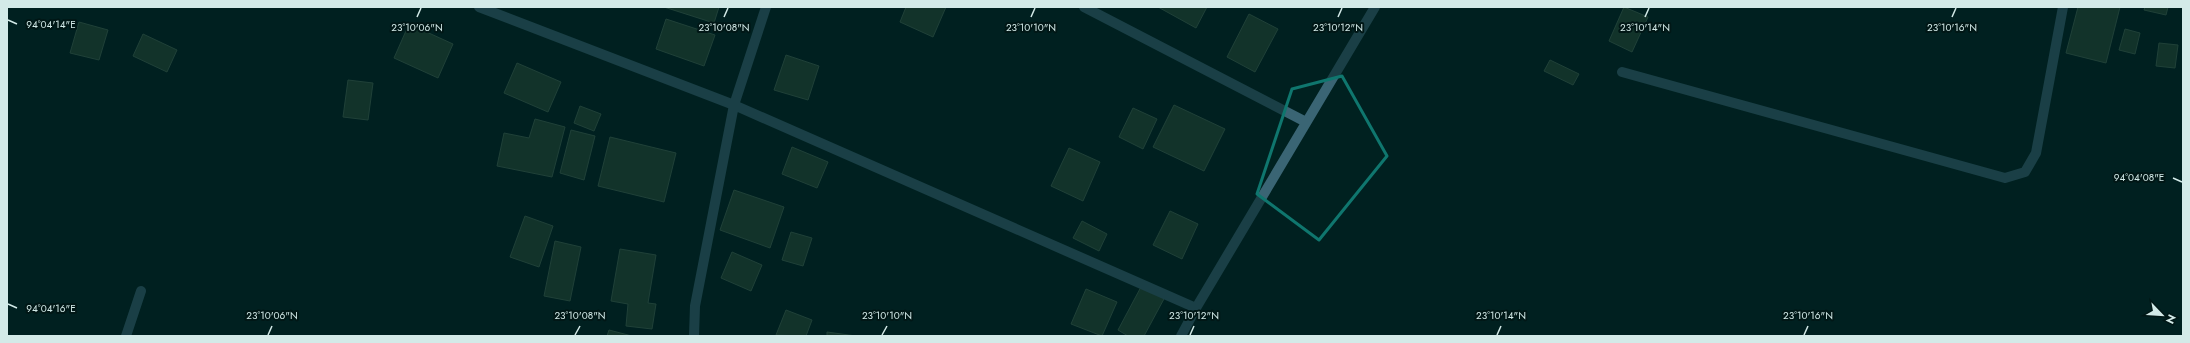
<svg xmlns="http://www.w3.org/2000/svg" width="2190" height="343" font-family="Jost,sans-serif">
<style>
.building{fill:#284937;stroke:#466754}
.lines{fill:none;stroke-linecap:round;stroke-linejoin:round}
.street{stroke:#3a6574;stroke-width:10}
.marked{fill:none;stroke:#0f766e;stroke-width:3;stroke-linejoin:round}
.ticks{fill:none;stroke:#d3eae8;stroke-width:1.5}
.ticks-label{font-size:10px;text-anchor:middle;fill:#d3eae8;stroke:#011716;stroke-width:4;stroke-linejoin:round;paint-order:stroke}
</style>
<rect width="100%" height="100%" fill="#002120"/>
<!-- building -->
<path class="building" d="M664 7H719L714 23Z
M906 7H946L933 37 900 22Z
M1158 7H1207L1196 28Z
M1624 7 1648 17 1632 52 1609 41Z
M2078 7H2120L2106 63 2066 53Z
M2145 7H2168L2166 15 2144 10Z
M1249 14 1278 29 1255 72 1227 57Z
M666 19 715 35 704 66 656 49Z
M79 22 108 30 99 60 70 53Z
M409 24 453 44 438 78 394 58Z
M2125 29 2140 33 2135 54 2119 50Z
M143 34 177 50 167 72 133 56Z
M2159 43 2178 45 2175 68 2156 66Z
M786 55 819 66 808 100 774 90Z
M1550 60 1579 74 1573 85 1544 71Z
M517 63 561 82 548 112 504 93Z
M348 80 373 83 368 120 343 117Z
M1174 105 1225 129 1204 171 1153 147Z
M580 106 601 114 594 131 574 123Z
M1133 108 1157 119 1143 149 1119 137Z
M535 119 565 127 552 177 497 166 504 133 529 138Z
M571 130 595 136 584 180 560 173Z
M610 137 676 153 664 202 598 186Z
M792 147 828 162 817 188 782 174Z
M1069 148 1100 162 1083 201 1051 186Z
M734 190 784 207 770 248 720 230Z
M1170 211 1198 224 1182 259 1153 245Z
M525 216 553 226 539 267 510 257Z
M1082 221 1107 234 1099 251 1073 238Z
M791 232 812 238 803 266 782 260Z
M555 241 581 247 570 301 544 296Z
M620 249 656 255 648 303 656 304 652 329 626 326 628 304 611 301Z
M732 252 762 265 751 291 721 278Z
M1142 285 1165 297 1144 336H1128L1118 330Z
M1086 289 1117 302 1102 336 1071 324Z
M786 310 812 320 806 336 776 335Z
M609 330 632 336H607Z
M827 332 856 336H827Z"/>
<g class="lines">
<!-- street -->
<path class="street" d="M479 7 734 105 1196 308
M1084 7 1306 122
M1622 72 2005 178 2025 172 2036 153 2063 7
M126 336 141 291
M694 336 695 306 734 105 766 7
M1181 336 1196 308 1375 7"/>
</g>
<!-- marked area -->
<path d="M0 0H2190V343H0ZM1342 76 1387 156 1319 240 1257 194 1292 89Z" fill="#002120" fill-opacity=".55" fill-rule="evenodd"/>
<path class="marked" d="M1342 76 1387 156 1319 240 1257 194 1292 89Z"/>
<!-- ticks -->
<path class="ticks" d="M417 17 421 8M724 17 728 8M1031 17 1035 8M1338 17 1342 8M1645 17 1649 8M1952 17 1956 8M8 20 17 24M2173 178 2182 182M8 304 17 308M268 335 272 326M575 335 580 326M882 335 887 326M1190 335 1194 326M1497 335 1501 326M1804 335 1808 326"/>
<g class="ticks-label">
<text x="51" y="28">94°04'14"E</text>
<text x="417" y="31">23°10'06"N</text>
<text x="1031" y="31">23°10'10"N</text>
<text x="1338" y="31">23°10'12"N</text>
<text x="724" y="31">23°10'08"N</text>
<text x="1645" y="31">23°10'14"N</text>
<text x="1952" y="31">23°10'16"N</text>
<text x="2139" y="181">94°04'08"E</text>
<text x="51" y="312">94°04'16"E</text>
<text x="272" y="319">23°10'06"N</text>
<text x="580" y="319">23°10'08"N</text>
<text x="887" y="319">23°10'10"N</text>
<text x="1194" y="319">23°10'12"N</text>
<text x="1501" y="319">23°10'14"N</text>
<text x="1808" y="319">23°10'16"N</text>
</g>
<!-- border -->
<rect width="2190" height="343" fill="none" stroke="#d3eae8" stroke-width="16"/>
<!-- north arrow -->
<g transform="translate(2162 315) rotate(115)" stroke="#011716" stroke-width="3" paint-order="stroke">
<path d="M0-3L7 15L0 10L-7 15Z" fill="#d3eae8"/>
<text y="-6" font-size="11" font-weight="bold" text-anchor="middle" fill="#d3eae8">N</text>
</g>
</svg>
